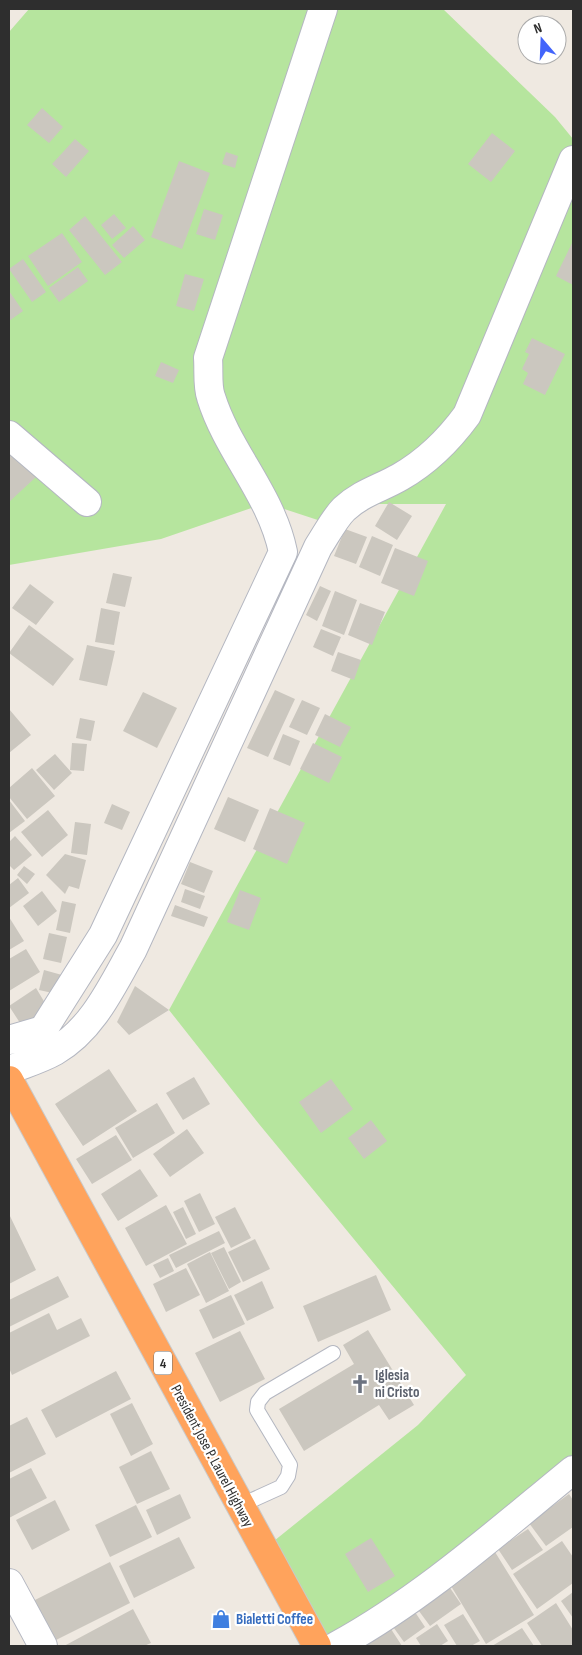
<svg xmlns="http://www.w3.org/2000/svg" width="582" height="1655" font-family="'Sofia Sans Condensed',sans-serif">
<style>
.green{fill:#b6e59e}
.building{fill:#cbc7bf}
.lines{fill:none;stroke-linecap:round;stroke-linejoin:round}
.lane-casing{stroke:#b4b7c1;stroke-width:16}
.street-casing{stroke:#b4b7c1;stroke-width:30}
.highway-casing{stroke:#c9c9c9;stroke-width:30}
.lane{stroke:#fff;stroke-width:14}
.street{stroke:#fff;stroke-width:28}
.highway{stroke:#ffa35c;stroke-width:28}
.labels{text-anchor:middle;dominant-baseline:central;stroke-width:4.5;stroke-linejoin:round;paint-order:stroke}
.shield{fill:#fff;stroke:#6d6d6d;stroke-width:1}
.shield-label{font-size:14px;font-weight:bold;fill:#2e2e2e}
.worship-label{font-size:15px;font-weight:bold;fill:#5b616d;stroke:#fff;text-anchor:start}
.street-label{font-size:15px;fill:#2e2e2e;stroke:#fff}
.shop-label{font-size:15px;font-weight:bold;fill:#366cbe;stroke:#fff;text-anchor:start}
</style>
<rect width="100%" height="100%" fill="#efe9e1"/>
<!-- green -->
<path class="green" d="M29 9H443L555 117 573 139V1481L334 1646 264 1549 418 1425 466 1375 259 1124 169 1010 446 504H351L333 525 266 503 161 539 9 565V32Z"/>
<!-- building -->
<path class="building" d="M42 108 63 127 49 143 27 125Z
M492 133 515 151 491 182 468 164Z
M75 139 89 151 66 177 52 164Z
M226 152 238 156 235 168 222 164Z
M179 161 210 173 182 249 151 237Z
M204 209 223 215 215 240 196 234Z
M114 214 126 228 112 239 101 225Z
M85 216 122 262 105 275 69 230Z
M133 226 145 240 124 258 112 245Z
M62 233 82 262 48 286 28 256Z
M573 241V285L556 276Z
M23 259 46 292 32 302 9 269Z
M78 267 88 281 59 302 49 288Z
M185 274 204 279 194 311 176 306Z
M9 291 23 311 9 321Z
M532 338 565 354 545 395 523 384 528 373 522 369 529 354 525 352Z
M161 362 179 370 173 383 155 376Z
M9 448 36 477 9 502Z
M389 502 412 516 397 540 375 526Z
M345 529 367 537 356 564 334 556Z
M372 536 393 545 380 576 359 567Z
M395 548 428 561 414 596 381 583Z
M113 573 132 577 125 607 106 603Z
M30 584 54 602 36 625 12 608Z
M320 586 331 591 317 621 306 615Z
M335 591 357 600 344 635 322 626Z
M360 603 385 612 372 645 348 635Z
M101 608 120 612 114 645 95 642Z
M29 625 74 659 53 686 9 653Z
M321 629 341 637 333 656 313 647Z
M87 645 115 651 107 686 79 680Z
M338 652 361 660 354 680 331 671Z
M275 690 295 699 268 757 247 748Z
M143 692 177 708 157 748 123 731Z
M302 700 320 708 307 735 289 727Z
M9 709 31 735 9 753Z
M325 714 351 727 340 747 315 735Z
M80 718 95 721 91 741 76 738Z
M283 734 300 741 290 766 273 759Z
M72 743 87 744 84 771 70 770Z
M313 743 342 757 329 783 300 769Z
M55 754 72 773 54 790 36 770Z
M32 768 55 796 27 819 9 797V788Z
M228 797 259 810 245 842 214 829Z
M9 800 25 821 9 833Z
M112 804 130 812 122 830 104 823Z
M270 808 305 823 287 864 253 849Z
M48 810 68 835 42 857 21 832Z
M75 822 91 824 87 855 71 853Z
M15 836 32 855 14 870 9 865V842Z
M65 854 86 860 79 889 69 886 65 894 46 875Z
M190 862 213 871 204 893 181 884Z
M24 866 35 874 27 884 17 875Z
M18 878 29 893 9 908V885Z
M185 889 205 896 200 909 181 902Z
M240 890 261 898 249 930 227 922Z
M42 891 57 911 38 926 23 906Z
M62 901 76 904 70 933 56 930Z
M175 905 208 917 204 927 171 916Z
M9 917 24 941 9 950Z
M49 933 67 937 61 963 43 959Z
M26 949 40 972 9 991V959Z
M44 970 62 975 57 994 39 990Z
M135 986 169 1010 129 1035 117 1022Z
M36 988 48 1008 22 1026 9 1006Z
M109 1069 137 1111 83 1146 55 1104Z
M194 1077 210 1104 183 1120 166 1093Z
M331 1079 353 1109 321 1133 299 1102Z
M157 1103 175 1133 133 1158 115 1128Z
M371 1120 387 1141 364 1159 348 1138Z
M187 1129 204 1153 170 1177 153 1154Z
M116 1135 132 1160 92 1184 76 1159Z
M140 1169 158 1196 118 1221 101 1194Z
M200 1193 215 1224 199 1232 184 1201Z
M166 1205 187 1244 146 1266 125 1228Z
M183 1207 196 1234 186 1239 173 1212Z
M235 1207 251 1238 231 1248 215 1217Z
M9 1214 36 1270 9 1284Z
M219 1231 225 1243 176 1268 169 1255Z
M255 1239 270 1269 243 1282 228 1252Z
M224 1247 241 1282 229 1289 211 1253Z
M210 1252 229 1291 206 1303 187 1264Z
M168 1258 174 1271 160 1278 153 1265Z
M186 1268 200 1295 166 1312 153 1284Z
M376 1275 391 1310 318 1342 303 1306Z
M58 1276 69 1297 9 1327V1300Z
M262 1281 274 1308 247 1321 234 1295Z
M231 1295 245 1324 213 1339 199 1310Z
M49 1313 57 1330 81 1318 90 1336 12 1375 9 1368V1333Z
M368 1330 414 1405 389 1420 379 1405 304 1451 279 1409 354 1364 343 1345Z
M240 1331 265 1379 220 1402 195 1353Z
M116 1371 131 1399 56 1438 41 1410Z
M132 1403 153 1444 131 1456 110 1414Z
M27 1417 46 1454 9 1473V1426Z
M151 1451 170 1489 137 1504 119 1467Z
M31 1468 47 1498 9 1518V1479Z
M180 1494 191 1518 157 1535 146 1510Z
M569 1494 573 1500V1527L546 1546 529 1523Z
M55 1500 70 1530 32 1550 16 1520Z
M136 1505 152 1537 110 1557 95 1525Z
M528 1529 543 1550 512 1570 498 1549Z
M179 1537 195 1568 134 1598 119 1566Z
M371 1538 395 1576 368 1592 345 1554Z
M562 1541 573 1557V1583L537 1609 513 1574Z
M495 1552 534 1615 486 1644 448 1581Z
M110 1562 130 1603 54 1641 33 1601Z
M448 1585 461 1604 430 1626 416 1607Z
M573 1592V1618L561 1601Z
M556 1603 573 1630V1644L570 1646H542L527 1623Z
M133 1609 151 1643 144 1646H64Z
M413 1609 425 1627 404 1642 391 1624Z
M463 1614 480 1641 471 1646H457L444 1625Z
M437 1624 448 1641 440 1646H421L416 1638Z
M522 1628 534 1646H492Z
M391 1629 402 1646H364Z"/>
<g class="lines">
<!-- lane casing -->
<g class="lane-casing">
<path id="lane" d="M239 1506 281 1487 288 1476 290 1465 257 1410 258 1402 265 1393 333 1353"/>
</g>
<!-- street casing -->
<g class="street-casing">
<path id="street" d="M9 435 87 502
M9 1040 43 1030 103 935 283 552C271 494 228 452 211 397 207 386 209 371 208 358L323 9
M9 1070C24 1064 41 1059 55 1051 93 1029 112 986 133 949L318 547C326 535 334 519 344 509 361 493 381 488 400 477 428 461 448 441 467 415L573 160
M9 1583 43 1646
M336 1646C422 1599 497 1532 573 1470"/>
</g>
<!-- highway casing -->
<g class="highway-casing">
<path id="highway" d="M9 1080 317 1646"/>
</g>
<!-- lane -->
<use href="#lane" class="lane"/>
<!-- street -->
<use href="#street" class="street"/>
<!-- highway -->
<use href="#highway" class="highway"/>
</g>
<!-- icons -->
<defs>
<g id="church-bare" transform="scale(1.5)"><path d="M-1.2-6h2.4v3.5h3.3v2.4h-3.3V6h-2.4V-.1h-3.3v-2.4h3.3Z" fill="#6b7280" stroke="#fff" stroke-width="2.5" paint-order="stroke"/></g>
<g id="shop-bare" transform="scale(1.5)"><path d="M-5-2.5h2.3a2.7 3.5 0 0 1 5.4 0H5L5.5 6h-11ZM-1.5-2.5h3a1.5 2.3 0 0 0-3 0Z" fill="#3f7fe0" stroke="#fff" stroke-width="2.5" paint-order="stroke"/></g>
</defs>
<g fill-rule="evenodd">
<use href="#church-bare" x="360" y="1384"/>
<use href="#shop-bare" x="221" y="1619"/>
</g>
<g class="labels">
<!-- shield labels -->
<rect class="shield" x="154" y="1351.5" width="18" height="23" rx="4"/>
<g class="shield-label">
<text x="163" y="1363">4</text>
</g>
<!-- worship labels -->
<g class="worship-label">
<text x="375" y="1375">Iglesia<tspan x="375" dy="17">ni Cristo</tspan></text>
</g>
<!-- street labels -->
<g class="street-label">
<text transform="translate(212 1456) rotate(62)">President Jose P. Laurel Highway</text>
</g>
<!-- shop labels -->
<g class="shop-label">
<text x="236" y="1619">Bialetti Coffee</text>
</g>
</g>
<!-- border -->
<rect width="582" height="1655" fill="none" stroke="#2e2e2e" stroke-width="20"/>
<!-- north arrow -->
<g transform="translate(542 40) rotate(341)"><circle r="24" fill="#ffffff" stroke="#ababab"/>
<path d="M0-4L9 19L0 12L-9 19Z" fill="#4264fb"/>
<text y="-8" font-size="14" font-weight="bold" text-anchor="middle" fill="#2e2e2e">N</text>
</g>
</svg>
